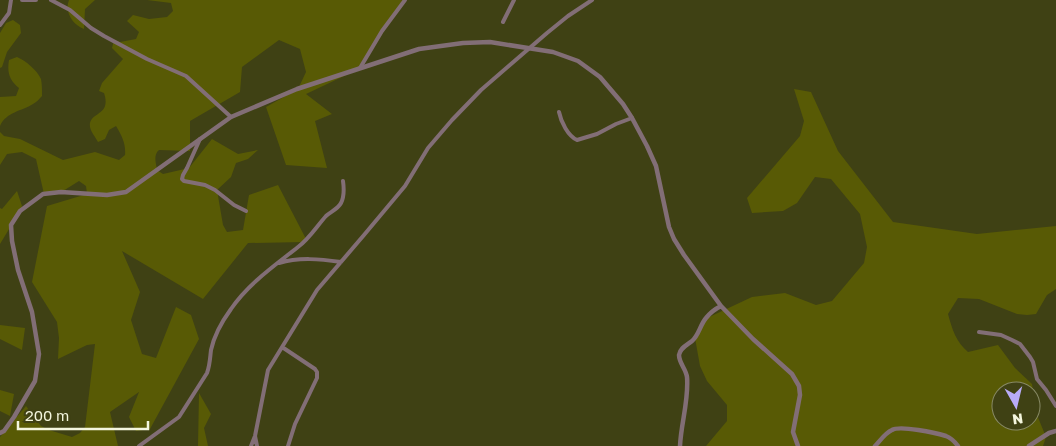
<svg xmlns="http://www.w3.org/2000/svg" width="1056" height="446" font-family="'Golos Text',sans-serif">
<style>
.green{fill:#585a05;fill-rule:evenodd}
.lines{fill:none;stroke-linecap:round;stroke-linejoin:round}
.minor{stroke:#826e76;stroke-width:4}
.tertiary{stroke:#826e76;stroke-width:4.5}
</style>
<rect width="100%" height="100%" fill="#3f4114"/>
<!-- green -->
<path class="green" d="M69 0H95L85 9 84 29C73 25 64 12 69 0Z
M147 0H406L384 31 361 68 306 94 332 114 315 121 327 168 286 165 266 107 298 89 306 72 300 49 279 40 242 67 240 92 190 121V151L159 150C153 155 156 163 157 170L163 174 189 168 212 139 238 154 258 150 248 159 236 163 231 177 217 190 223 225 227 232 243 230 249 195 278 185 305 237V242L248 243 203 299 122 251 140 292 131 320 142 354 156 358 176 307 191 315 199 339 150 429 136 431 129 417 139 392 110 412 118 446H0V437L26 406 41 426 49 430 72 437 80 433 85 427 95 344 87 345 58 359 59 338 57 322 32 282 47 206 87 194 86 186 79 181 63 191 44 194 36 159 22 152 7 154 0 165V132L4 136 20 139 63 160 95 152 119 160 125 155C126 144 122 136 116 126L109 130 105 139 98 142C96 138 91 132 90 127 88 111 112 117 104 93L99 91 102 83 123 59 112 48 114 40 120 42 136 39 139 32 127 21 133 15 149 19 167 17 173 11 171 3Z
M13 20 20 25 21 33 7 52 2 67 0 68V33L6 23Z
M17 57C26 61 37 70 41 79 42 84 42 91 42 96 39 99 37 102 33 104 22 111 6 112 0 126V97L16 96 19 88C9 80 7 72 9 60Z
M794 89 811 92 838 151 893 222 977 234 1056 226V289L1047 295 1036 314 1027 315 1017 314 979 299 958 298 948 314C952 329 956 342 968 352L998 345 1015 368 1032 384 1037 415 1046 437 1043 446H706L727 421V405L707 381 700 366 695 338 705 319 752 297 785 293 816 305 832 301 864 263 867 247 860 214 831 179 815 177 797 203 783 211 752 213 747 198 800 136 804 121ZM1001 391H1031V421H1001Z
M17 191 22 206 20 211 0 244V208L2 209Z
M0 325 25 328 22 350 0 339Z
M0 390 14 394 10 416 0 411Z
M199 393 211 414 204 428 208 446H198Z"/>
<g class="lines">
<!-- minor -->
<path class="minor" d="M22 0H36
M51 0 70 10 91 28 104 36 147 59 186 76 231 117
M503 22 514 0
M0 25 9 13 11 0
M360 68 382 31 405 0
M559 112C561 122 568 136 577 140L597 134 616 124 632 118
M200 139 187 168 183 175 182 179 184 181 205 185 215 190 234 205 246 211
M279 263C299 257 320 259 341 262
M979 332 1001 335 1012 340 1020 344 1030 357 1033 362 1037 379 1046 390 1056 406
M282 347 315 369 317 372V378L295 424 288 446
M255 436 257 446
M139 446 179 417 207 373C210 365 210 358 211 350 214 336 223 320 231 309 248 284 274 266 298 247 309 239 317 226 326 216 330 212 338 209 341 203 344 197 344 188 343 181
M251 446 255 436 268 370 317 290 364 235 405 186 428 148 452 120 481 90 547 33 568 16 592 0"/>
<!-- tertiary -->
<path class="tertiary" d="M0 433 4 431 14 417 35 381 39 354 32 312 18 270 12 241 11 225 20 211 43 194 61 192 107 195 126 192 231 117 297 89 419 49 463 43 490 42 553 52 578 61 600 77 623 104 632 118 647 146 656 166 669 227 674 239 684 255 721 306 753 339 792 374 799 386 800 395 793 432 798 446
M680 446C681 423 689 400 687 377 686 369 679 363 679 355 680 348 687 345 692 341 699 335 700 325 706 318 710 313 715 309 721 306
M875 446C880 441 885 433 892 430 900 425 936 433 946 436 951 438 955 442 958 446
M1029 446 1049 433 1056 431"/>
</g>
<!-- north arrow -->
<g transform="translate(1016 406) rotate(172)"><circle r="24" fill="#3f4114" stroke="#878965"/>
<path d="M0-4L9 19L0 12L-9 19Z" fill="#b8abf7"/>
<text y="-8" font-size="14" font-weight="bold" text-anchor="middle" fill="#f4f6de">N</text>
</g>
<!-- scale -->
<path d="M18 421v8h130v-8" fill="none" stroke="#f4f6de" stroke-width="2.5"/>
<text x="25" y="421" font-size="15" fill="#f4f6de" stroke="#3f4114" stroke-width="4" paint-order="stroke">200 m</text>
</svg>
